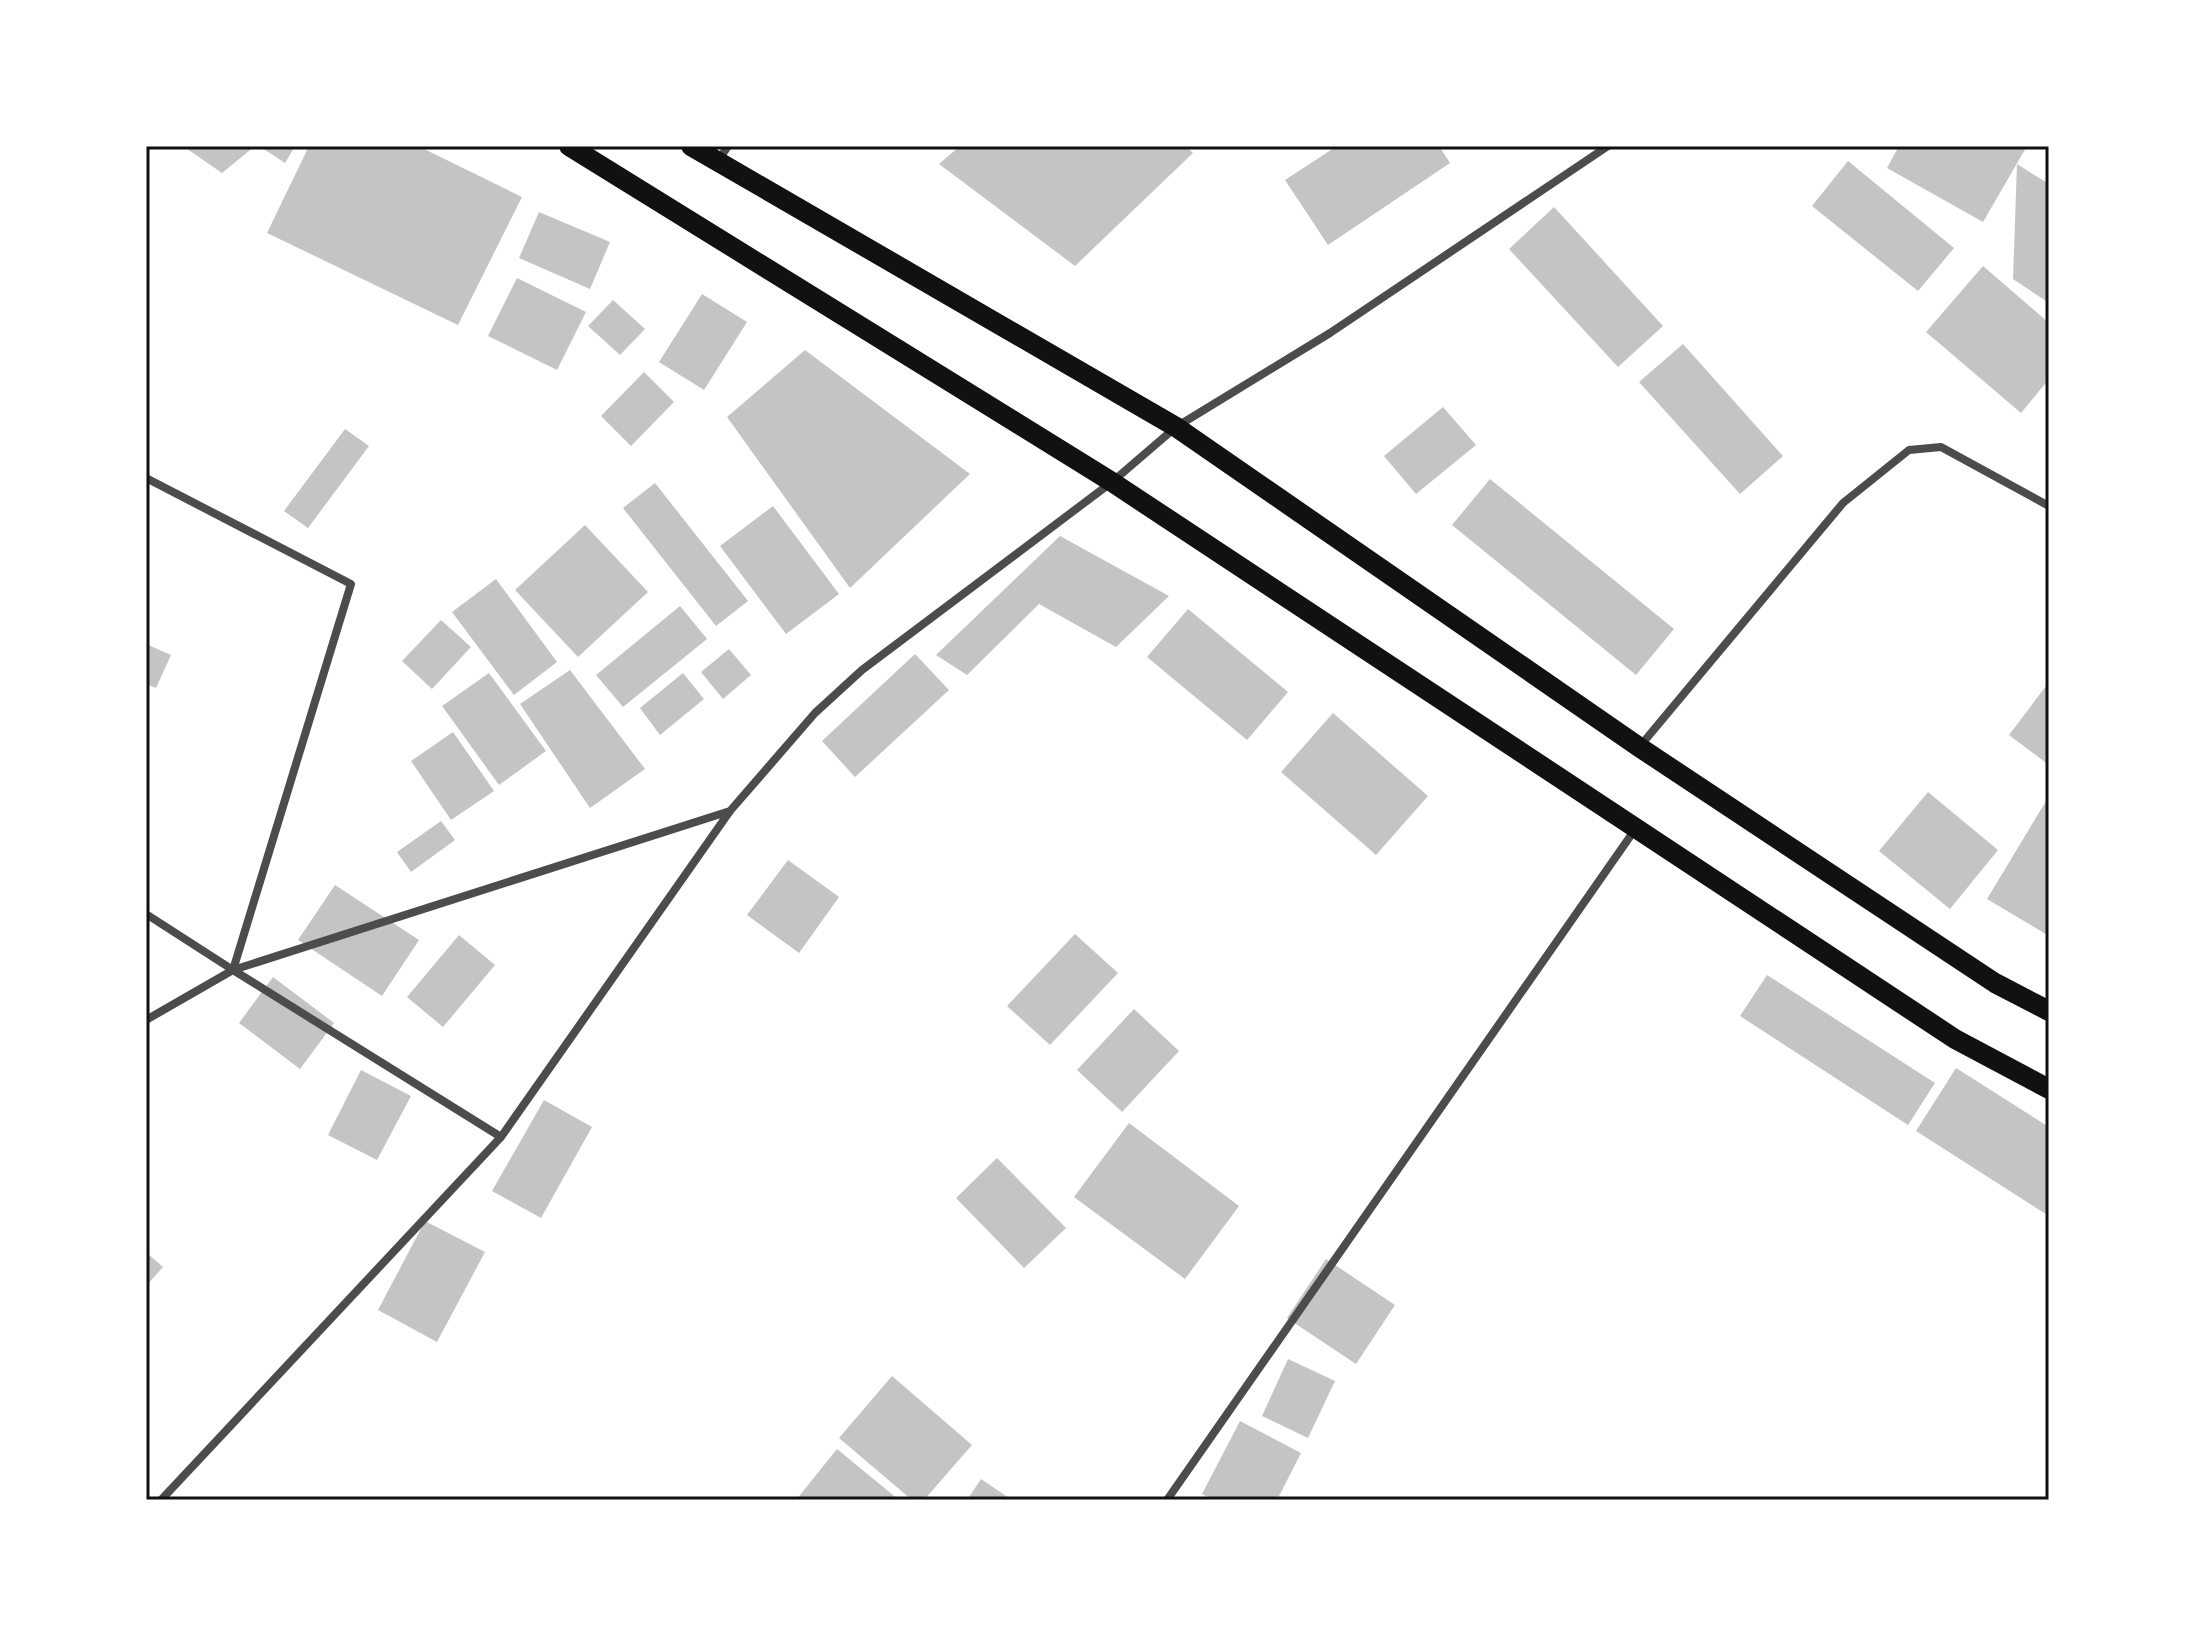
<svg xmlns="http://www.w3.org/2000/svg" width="2195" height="1646" font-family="'DM Sans',sans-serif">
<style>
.building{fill:#c4c4c4}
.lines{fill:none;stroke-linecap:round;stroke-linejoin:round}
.minor{stroke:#4c4c4c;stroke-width:8}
.primary{stroke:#111;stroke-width:20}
.neatline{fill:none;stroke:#111;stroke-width:3}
</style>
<rect width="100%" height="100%" fill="#fff"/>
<!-- building -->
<path class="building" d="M183 146H255L222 173Z
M259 146H295L285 163Z
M309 146H418L522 197 458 325 267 233Z
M960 146H1186L1193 153 1075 266 939 164Z
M1337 146H1439L1450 163 1328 245 1285 180Z
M1899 146H2027L1983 222 1887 168Z
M1848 161 1954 248 1918 291 1812 206Z
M2017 164 2049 184V303L2013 279Z
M1554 207 1663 326 1618 367 1509 249Z
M539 212 610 242 590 289 519 258Z
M1983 266 2049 323V379L2021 413 1926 332Z
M517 278 586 312 557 370 488 336Z
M702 294 747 322 704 390 659 362Z
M613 300 645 329 620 355 588 326Z
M1683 344 1783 456 1740 494 1639 382Z
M805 350 970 474 850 588 727 417Z
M644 372 674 402 631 446 601 416Z
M1443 407 1476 445 1416 494 1384 456Z
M345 429 369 446 308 528 284 511Z
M1490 479 1674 629 1636 675 1452 525Z
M655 483 748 601 716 626 623 508Z
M773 506 839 594 786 634 720 546Z
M585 525 648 592 578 657 515 590Z
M1060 536 1169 596 1116 647 1039 604 967 675 936 655Z
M496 579 557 662 514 695 452 612Z
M680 606 707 639 623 707 596 675Z
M1188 609 1288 692 1247 740 1147 657Z
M441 620 471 647 432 689 402 661Z
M146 644 171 655 156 688 146 684Z
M729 649 751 675 723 699 701 672Z
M915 654 949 690 855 777 822 741Z
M570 670 645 769 590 808 520 704Z
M489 673 546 751 499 785 442 706Z
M683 673 704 699 660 735 640 708Z
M2049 682V765L2009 735Z
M1333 713 1428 796 1376 855 1281 772Z
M453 732 494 791 451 820 411 761Z
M1928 792 1998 850 1950 909 1879 851Z
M2046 801 2049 803V936L1987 899Z
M441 821 455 840 411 872 397 852Z
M788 860 839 897 799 953 747 915Z
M335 885 419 940 382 996 298 940Z
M1075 934 1118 973 1050 1045 1007 1006Z
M459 935 495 965 443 1027 407 997Z
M1767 975 1935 1083 1908 1125 1740 1016Z
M273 977 334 1023 300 1069 239 1023Z
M1134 1009 1179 1051 1122 1112 1077 1070Z
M1956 1068 2049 1127V1216L1916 1131Z
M361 1070 411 1096 377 1160 328 1135Z
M544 1100 592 1127 541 1218 492 1191Z
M1129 1123 1239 1206 1185 1279 1074 1197Z
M997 1158 1066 1228 1024 1268 956 1198Z
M425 1221 485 1252 437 1342 378 1310Z
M146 1252 163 1267 146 1286Z
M1326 1259 1395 1305 1356 1364 1287 1318Z
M1288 1359 1335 1381 1308 1438 1262 1416Z
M892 1376 972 1445 924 1500H912L839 1438Z
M1240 1421 1301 1453 1277 1500H1214L1202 1494Z
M837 1449 899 1500H796Z
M981 1479 1012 1500H967Z"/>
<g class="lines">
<!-- minor -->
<path class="minor" d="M718 161 728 146
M146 478 351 584 233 970
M1641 745 1843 503 1909 450 1941 447 2049 506
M146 914 233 970
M233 970 730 811
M146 1020 233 970 501 1137
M161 1500 501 1137 730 811 815 713 862 670 1112 482 1176 427 1330 333 1608 146
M1167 1500 1636 828"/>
<!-- primary -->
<path class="primary" d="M569 146 1112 482 1955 1039 2049 1089
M691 146 1176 427 1639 747 1995 983 2049 1011"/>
</g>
<!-- border -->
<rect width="2195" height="1646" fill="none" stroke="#ffffff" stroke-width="296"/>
<rect x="148" y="148" width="1899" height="1350" class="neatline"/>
</svg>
